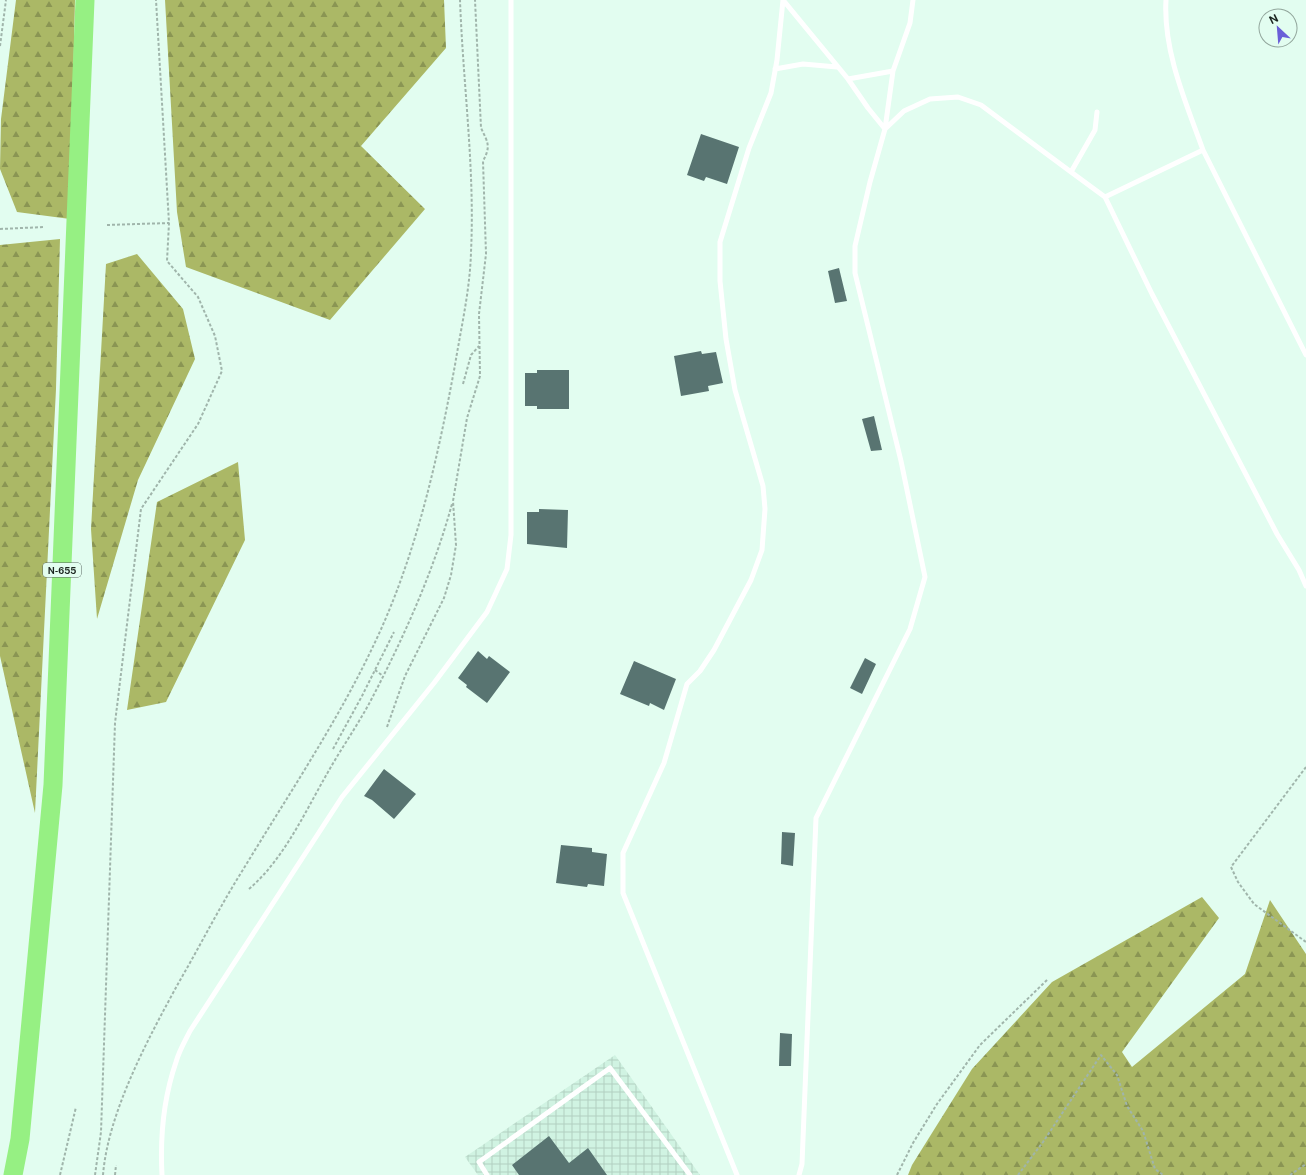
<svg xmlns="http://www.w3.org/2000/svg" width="1306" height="1175" font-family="'Public Sans',sans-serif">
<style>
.industrial{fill:url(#industrial-grid)}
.forest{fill:url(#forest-firs)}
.building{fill:#587471}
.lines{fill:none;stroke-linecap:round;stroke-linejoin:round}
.path{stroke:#a0b5ab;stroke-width:2;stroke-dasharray:3 2;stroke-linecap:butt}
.lane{stroke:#fff;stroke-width:5}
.highway{stroke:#96f083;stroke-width:19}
.labels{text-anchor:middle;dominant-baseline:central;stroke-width:4;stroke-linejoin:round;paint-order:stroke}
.shield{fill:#e2fdf0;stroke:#56655e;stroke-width:1}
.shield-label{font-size:9px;font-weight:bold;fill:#1a241f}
</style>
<defs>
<pattern id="industrial-grid" width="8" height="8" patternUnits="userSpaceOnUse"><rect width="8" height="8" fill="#d0f3e2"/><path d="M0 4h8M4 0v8" fill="none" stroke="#b2d0c1"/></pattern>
<pattern id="forest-firs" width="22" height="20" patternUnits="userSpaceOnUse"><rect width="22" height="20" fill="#abb866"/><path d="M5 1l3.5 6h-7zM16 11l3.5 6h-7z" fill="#8a9553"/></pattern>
</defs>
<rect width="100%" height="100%" fill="#e2fdf0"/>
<!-- industrial -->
<path class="industrial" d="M615 1055 700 1175H478L465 1157Z"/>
<!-- forest -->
<path class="forest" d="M16 0H75L70 219 17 212 0 169 1 119Z
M165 0H444L446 48 361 146 425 209 330 320 186 267 177 212Z
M60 239 56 389 35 813 0 656V245Z
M137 254 183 309 195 359 138 480 97 619 91 529 106 264Z
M238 462 245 540 166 702 127 710 157 502Z
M1202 897 1219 918 1122 1052 1132 1067 1245 974 1270 900 1306 954V1175H908L912 1165 972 1069 1052 982Z"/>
<!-- building -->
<path class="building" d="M701 134 739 147 727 184 706 177 704 181 687 175Z
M839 268 847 301 835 303 828 271Z
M701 351 702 354 716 352 723 383 708 386 709 391 681 396 674 356Z
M537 370H569V409H537V406H525V373H537Z
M874 416 882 450 871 451 862 419Z
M539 509 568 510 567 548 527 544V512H539Z
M478 651 487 659 489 656 510 672 487 703 466 687 467 685 458 678Z
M865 658 876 664 862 694 850 688Z
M634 661 676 679 664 710 650 703 649 706 620 694Z
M384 769 416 794 394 819 372 800 364 796Z
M782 832 795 833 793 866 781 864Z
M561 845 592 848V852L607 854 604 886 588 884 587 887 556 883Z
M780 1033 792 1034 791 1066H779Z
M549 1136 569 1163 588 1148 607 1175H519L512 1165Z"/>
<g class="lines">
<!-- path -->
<path class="path" d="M0 46 6 0
M107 225 169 223
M0 229 44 227
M463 384 471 355 479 346
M375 670 383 676
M387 727 405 676 444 598 451 575 456 545 453 501 467 418 480 376 479 314 486 254 483 161C491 146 488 143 481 128L475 0
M333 749 362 696 394 632
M1306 767 1231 867 1238 882 1254 904 1306 942
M249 889C284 859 305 812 328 772 341 749 357 726 370 702 403 639 433 573 452 504
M60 1175 76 1107
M95 1175 101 1132 115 723 141 509 198 424 222 371 215 336 198 297 167 261 169 223 156 0
M103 1175C108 1112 149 1037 179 982 200 946 219 908 241 873 288 795 339 720 377 638 417 552 438 457 455 365 461 328 470 290 471 252 475 168 463 84 460 0
M115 1175 116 1165
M897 1175 913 1143 937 1104 980 1045 1048 979
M1018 1175 1043 1142 1101 1055 1117 1075 1127 1106 1143 1131 1155 1169 1163 1175
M1290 1175 1306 1164"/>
<!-- lane -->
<path class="lane" d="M783 0 848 79 893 71 910 23 913 0
M1166 0C1163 51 1186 103 1203 150L1105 197 1152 294 1277 534 1299 570 1306 586
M775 69 803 64 837 67
M893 71 885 129 904 111 930 99 958 97 981 105 1071 172 1095 130 1097 112
M1203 150 1306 355
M1071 172 1105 197
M162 1175C160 1138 164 1097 176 1062 179 1051 185 1041 190 1031L342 797 434 683 487 612 507 569 511 535V0
M487 1175 479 1162 610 1068 690 1175
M737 1175 623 893V853L664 763 687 684 700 671 714 650 751 580 762 550 765 509 763 486 735 390 726 339 720 281V242L749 148 771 93 777 60 783 0
M799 1175 802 1164 816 818 910 629 925 577 901 461 855 273V246L870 182 885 129 868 108 848 79"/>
<!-- highway -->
<path class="highway" d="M13 1175 20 1139 53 785 85 0"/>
</g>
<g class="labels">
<!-- shield labels -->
<rect class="shield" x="43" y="563" width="38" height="14" rx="3"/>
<g class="shield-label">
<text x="62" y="570">N-655</text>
</g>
</g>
<!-- north arrow -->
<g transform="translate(1278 28) rotate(334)"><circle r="19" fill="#e2fdf0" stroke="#92a69c"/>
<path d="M0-3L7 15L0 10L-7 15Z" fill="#6a5ed8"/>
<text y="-6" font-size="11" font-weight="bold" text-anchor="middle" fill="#1a241f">N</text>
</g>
</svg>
